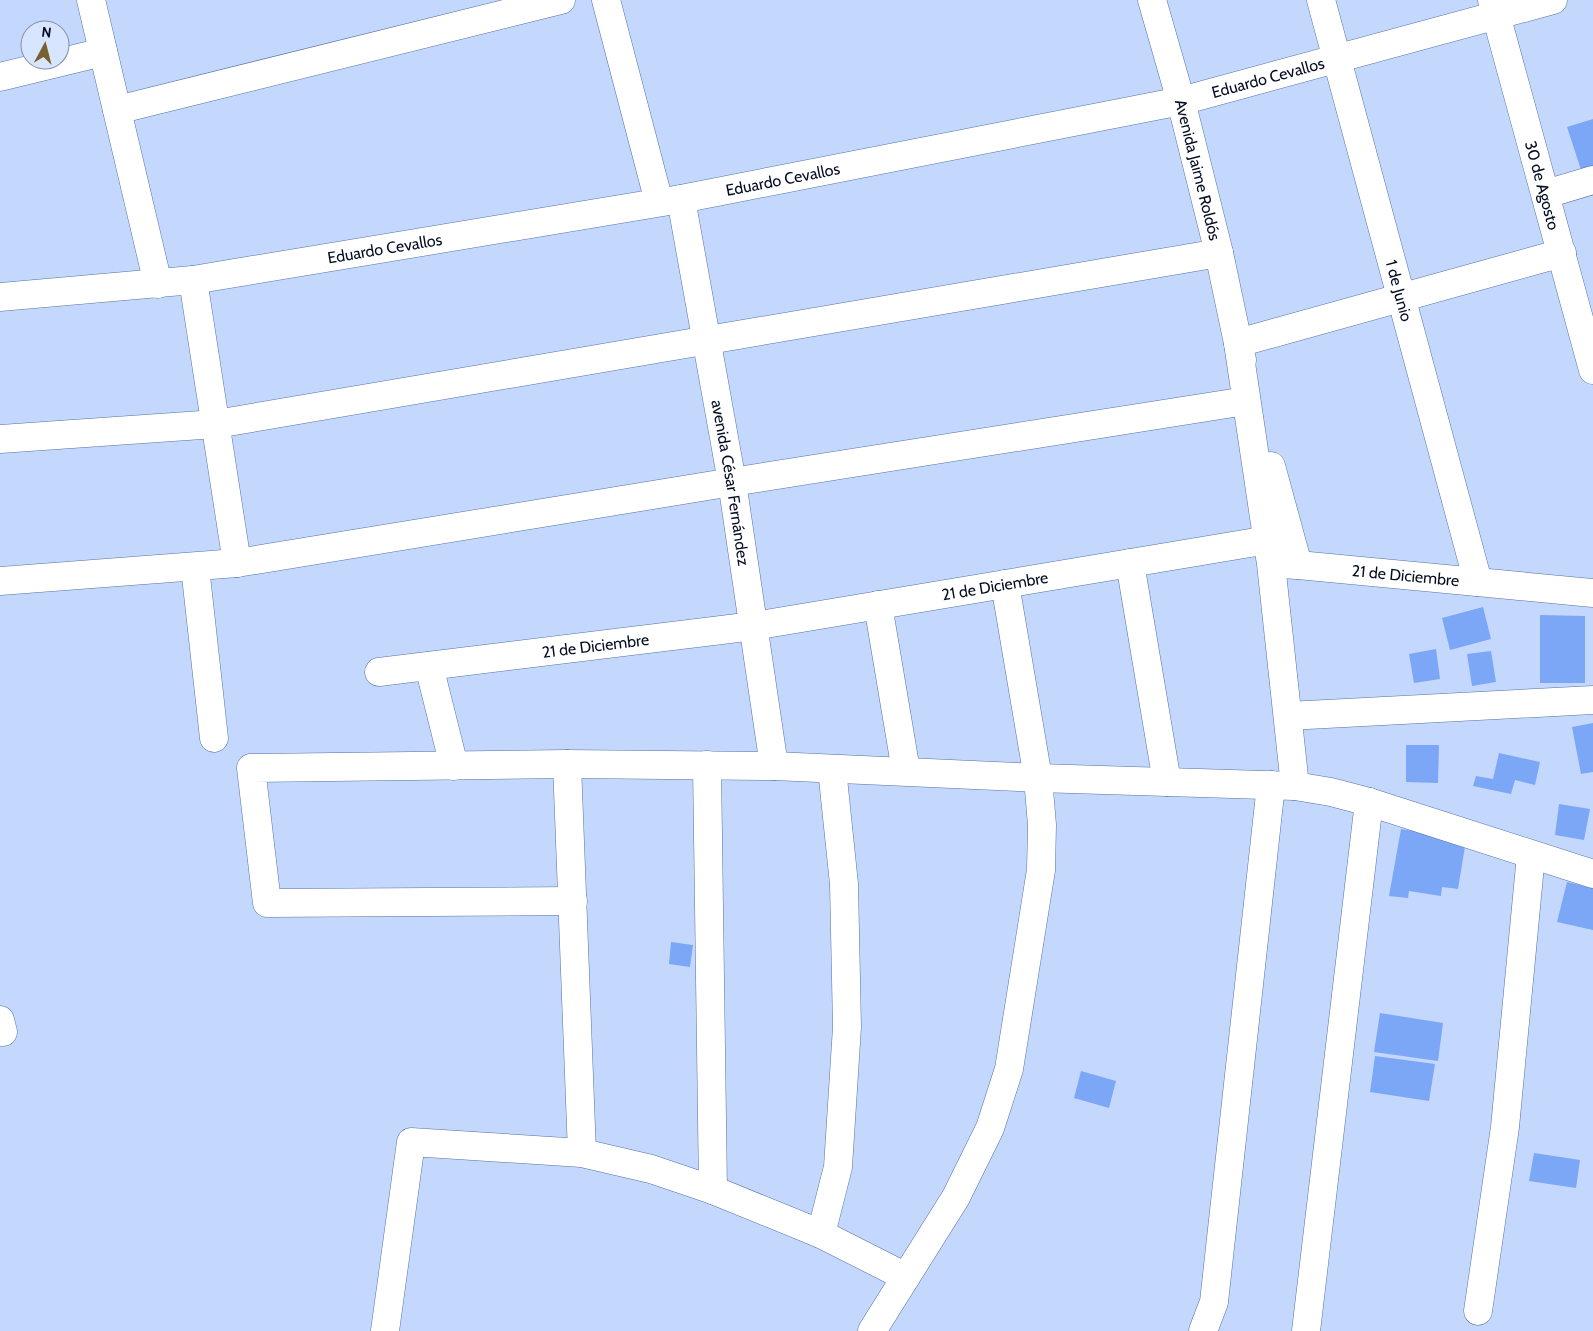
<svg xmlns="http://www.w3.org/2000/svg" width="1593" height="1331" font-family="Cabin,sans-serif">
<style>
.building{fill:#7ca6f6}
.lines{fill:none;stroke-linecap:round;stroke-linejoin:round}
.minor-casing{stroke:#5371a8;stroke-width:29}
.minor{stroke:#fff;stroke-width:28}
.labels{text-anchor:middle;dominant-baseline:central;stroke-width:4;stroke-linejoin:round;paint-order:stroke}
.street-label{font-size:16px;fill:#040d22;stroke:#d7e5fe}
</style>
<rect width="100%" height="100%" fill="#c4d8fd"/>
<!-- building -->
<path class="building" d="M1593 119V170L1582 173 1567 127Z
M1483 607 1491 639 1450 650 1442 618Z
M1540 615 1585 616V683H1540Z
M1436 649 1440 679 1414 683 1409 654Z
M1491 651 1496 682 1472 686 1467 654Z
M1593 723V772L1581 774 1572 727Z
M1406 745H1439L1438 783 1406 782Z
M1499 753 1540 762 1535 785 1515 780 1511 794 1473 786 1476 776 1493 779Z
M1559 804 1590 809 1584 840 1555 835Z
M1401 829 1466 840 1458 889 1442 887 1441 896 1409 891 1408 898 1389 896Z
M1567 882 1593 888V930L1557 922Z
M671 942 693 945 690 967 669 964Z
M1380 1013 1443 1023 1438 1061 1374 1052Z
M1375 1056 1435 1064 1429 1101 1370 1092Z
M1081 1071 1116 1081 1109 1108 1074 1098Z
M1534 1153 1580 1160 1576 1188 1529 1181Z"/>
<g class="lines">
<!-- minor casing -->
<g class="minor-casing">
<g id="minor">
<path d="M91 0 158 284"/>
<path d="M606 0 659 202"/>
<path id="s1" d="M1152 0 1181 101 1219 253 1238 343 1271 564 1295 786"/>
<path id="s2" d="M1321 0 1478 582"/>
<path id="s3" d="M1492 0 1593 370"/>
<path d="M0 77 103 52"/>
<path d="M117 110 561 0"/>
<path d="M1546 194 1593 180"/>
<path id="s4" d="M681 199 732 482 774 766"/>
<path d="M193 280 237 563"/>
<path id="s5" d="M0 297 193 280 681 199 1181 101 1553 0"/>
<path d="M1242 360 1238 343 1562 253"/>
<path d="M0 439 216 424 1219 253"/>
<path d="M1271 466 1298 565"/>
<path d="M1130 563 1167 782"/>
<path id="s6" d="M1280 564 1298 565 1593 593"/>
<path d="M195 567 214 738"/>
<path d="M0 581 237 563 732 482 1246 401"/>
<path d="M878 605 906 771"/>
<path d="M429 666 454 766"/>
<path id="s7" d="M379 672 754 626 1268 540"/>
<path d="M1288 716 1593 700"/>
<path d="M567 764 582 1153"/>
<path d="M707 765 713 1190"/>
<path d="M573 901 267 903 251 768 567 764 774 766 1038 778 1295 786 1331 792 1369 802 1593 874"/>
<path d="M0 1020 3 1032"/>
<path d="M821 1234 838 1167 847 1027 844 884 832 769"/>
<path d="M1478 1311 1505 1127 1531 855"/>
<path d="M385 1331 411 1142 582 1153 651 1169 713 1190 821 1234 906 1277"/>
<path d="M872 1331 956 1197 990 1128 1009 1069 1041 870 1042 825 1038 778 1005 584"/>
<path d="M1203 1331 1214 1302 1271 785"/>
<path d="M1306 1331 1369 802"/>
</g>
</g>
<!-- minor -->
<use href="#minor" class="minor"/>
</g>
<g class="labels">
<!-- street labels -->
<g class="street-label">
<text stroke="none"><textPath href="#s5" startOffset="1288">Eduardo Cevallos</textPath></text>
<text stroke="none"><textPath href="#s1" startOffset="176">Avenida Jaime Roldós</textPath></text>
<text stroke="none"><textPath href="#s5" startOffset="792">Eduardo Cevallos</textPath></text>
<text stroke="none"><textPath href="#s3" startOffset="192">30 de Agosto</textPath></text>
<text stroke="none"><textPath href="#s5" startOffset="388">Eduardo Cevallos</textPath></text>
<text stroke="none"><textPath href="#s2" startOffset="301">1 de Junio</textPath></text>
<text stroke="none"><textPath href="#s4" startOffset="288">avenida César Fernández</textPath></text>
<text stroke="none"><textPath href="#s6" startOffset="126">21 de Diciembre</textPath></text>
<text stroke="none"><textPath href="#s7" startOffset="622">21 de Diciembre</textPath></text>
<text stroke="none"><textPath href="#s7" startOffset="218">21 de Diciembre</textPath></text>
</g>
</g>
<!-- north arrow -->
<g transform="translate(45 45) rotate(7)"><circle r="24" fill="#d7e5fe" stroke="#838fa6"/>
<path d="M0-4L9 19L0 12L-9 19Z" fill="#796031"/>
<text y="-8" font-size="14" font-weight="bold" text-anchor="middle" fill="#040d22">N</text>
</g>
</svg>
